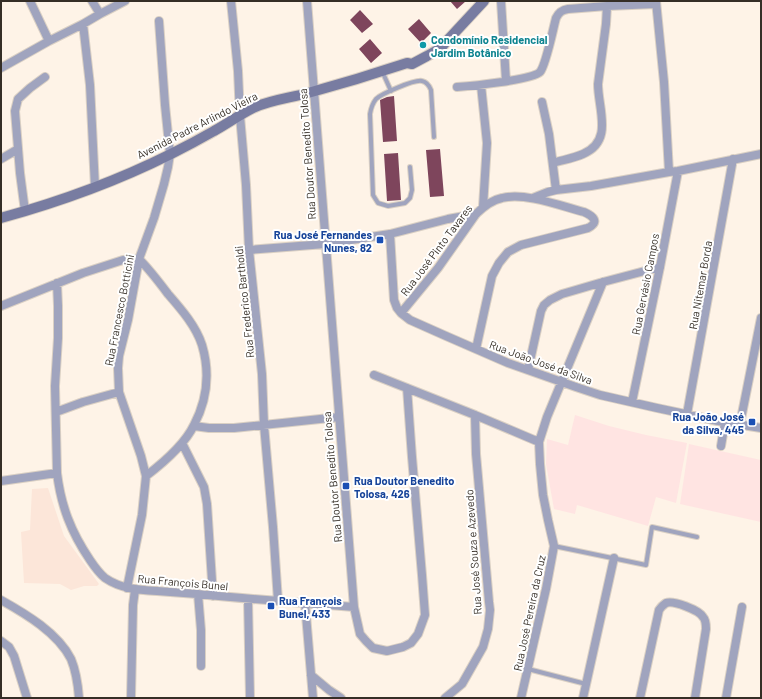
<svg xmlns="http://www.w3.org/2000/svg" width="762" height="699" font-family="Barlow,sans-serif">
<style>
.education{fill:#ffe4e2}
.medical{fill:#fce6d9}
.building{fill:#7e455c}
.lines{fill:none;stroke-linecap:round;stroke-linejoin:round}
.service-casing{stroke:#dad0c4;stroke-width:6}
.minor-casing{stroke:#dad0c4;stroke-width:10}
.secondary-casing{stroke:#dad0c4;stroke-width:12}
.service{stroke:#a0a4be;stroke-width:4}
.minor{stroke:#a0a4be;stroke-width:8}
.secondary{stroke:#787ca1;stroke-width:10}
.culture-dot{fill:#0f9aa8;stroke:#fff;stroke-width:1.5}
.transit-dot{fill:#1a4fb4;stroke:#fff;stroke-width:1.5}
.labels{text-anchor:middle;dominant-baseline:central;stroke-width:4;stroke-linejoin:round;paint-order:stroke}
.culture-label{font-size:11px;font-weight:bold;fill:#0d838f;stroke:#fff;text-anchor:start}
.street-label{font-size:11px;fill:#352e26;stroke:#fff}
.transit-label{font-size:11px;font-weight:bold;fill:#164399;stroke:#fff;text-anchor:end}
</style>
<rect width="100%" height="100%" fill="#fef3e7"/>
<!-- education -->
<path class="education" d="M575 415 609 426 646 435 687 443 676 503 656 497 648 526 577 505 575 514 554 509 546 464 547 439 568 445Z
M689 444 761 460V522L680 504Z"/>
<!-- medical -->
<path class="medical" d="M48 488 64 536 99 584 97 586H84L71 590 60 584 24 583 21 532 30 530 32 489Z"/>
<!-- building -->
<path class="building" d="M450 1H466L457 9Z
M360 10 373 24 362 33 350 20Z
M419 19 431 33 421 43 408 29Z
M370 39 382 53 371 63 359 49Z
M394 96 397 141 383 142 380 100 387 97Z
M440 149 444 196 430 197 426 150Z
M398 153 401 200 387 201 384 154Z"/>
<g class="lines">
<!-- service casing -->
<g class="service-casing">
<path id="service" d="M382 71 391 91
M410 167 412 190 410 198 405 203 388 206 378 203 373 195 370 114C371 108 372 104 376 99 381 94 415 79 422 81 427 82 429 85 431 90L434 137
M554 546 646 565 652 527 697 537
M528 669 586 684"/>
</g>
<!-- minor casing -->
<g class="minor-casing">
<path id="minor" d="M30 1 49 41
M92 1 100 14
M231 1 238 71 240 116 246 185 249 250 262 374 264 425 273 527 278 601
M307 1 354 607 360 634 366 641 373 648 387 651 403 647 411 643 418 634 425 615 422 575 412 457 407 388
M501 1 506 81
M656 1 664 82 669 172
M83 24 90 85 95 187
M1 68 49 41 83 24 100 14 125 1
M481 85 487 143 483 207
M457 87C471 86 532 80 540 72 546 65 553 29 556 18 559 12 562 10 568 9L607 6 656 4
M542 102 549 134 556 190
M1 159 18 149
M553 163C563 160 574 158 583 154 614 141 598 109 598 84L606 24 607 6
M533 198 548 192 556 190 591 186 669 172 678 171 761 154
M25 211 20 173 15 111 18 99 30 88 45 77
M390 234 394 300 397 308 401 313 410 320 446 336 508 363 576 387 600 395 657 408 718 421 761 428
M249 250 325 244 390 234 448 219 476 214
M57 283 58 306V338L55 386 57 473C61 506 71 532 90 560 94 566 99 573 105 578 121 589 139 590 157 591 171 592 184 593 197 594 249 599 301 603 354 607
M1 306 83 273 123 260 139 259C150 270 159 282 168 294 181 309 196 326 202 345 210 372 207 400 194 425 185 444 163 463 146 476
M401 313 438 268 476 214C483 207 492 200 502 198 525 192 561 206 584 212 593 216 600 222 588 228L521 245 508 252 499 263 492 276 476 349
M528 370 541 311 544 305 550 300 562 294 603 282 660 267
M374 375 475 415 539 442
M632 402 660 267 678 171
M56 412 83 402 119 392
M687 414 733 159
M740 424 761 318
M194 426 209 428H234L339 417
M182 443 204 487 207 504 213 596
M721 446 725 422
M1 481 57 473
M127 588 142 515 146 476 141 456 119 392 118 368 119 356 128 320 139 259 154 218 164 184 168 167 170 154 165 105 159 21
M198 594 201 630V666
M248 599 250 698
M1 600C26 614 58 633 71 659 76 671 78 685 79 698
M305 603 313 698
M1 641 9 647 14 656 27 698
M311 675 329 690 341 698
M131 698 133 605 135 590
M445 698 462 684 483 647 488 629 490 610 489 602 476 454 475 415
M521 698 546 589 554 546 548 520 543 495 540 464 539 442 547 417 603 282
M583 698 614 558
M640 698 659 610C661 607 663 605 666 603 673 600 699 610 703 617 706 620 706 625 706 629L695 698
M726 698 742 607"/>
</g>
<!-- secondary casing -->
<g class="secondary-casing">
<path id="secondary" d="M1 218C59 202 117 181 171 154 185 147 200 139 214 131 227 124 239 115 253 108 270 100 290 98 308 93 341 84 374 74 407 63L412 64 427 56 441 48 445 43 484 1"/>
</g>
<!-- service -->
<use href="#service" class="service"/>
<!-- minor -->
<use href="#minor" class="minor"/>
<!-- secondary -->
<use href="#secondary" class="secondary"/>
</g>
<!-- markers -->
<circle class="culture-dot" cx="423" cy="45" r="4"/>
<g class="transit-dot">
<rect x="376" y="236" width="8" height="8" rx="2"/>
<rect x="748" y="418" width="8" height="8" rx="2"/>
<rect x="342" y="482" width="8" height="8" rx="2"/>
<rect x="267" y="602" width="8" height="8" rx="2"/>
</g>
<g class="labels">
<!-- culture labels -->
<g class="culture-label">
<text x="431" y="39">Condomínio Residencial<tspan x="431" dy="13">Jardim Botânico</tspan></text>
</g>
<!-- street labels -->
<g class="street-label">
<text transform="translate(197 125) rotate(-27)">Avenida Padre Arlindo Vieira</text>
<text transform="translate(307 154) rotate(-94)">Rua Doutor Benedito Tolosa</text>
<text transform="translate(436 250) rotate(-53)">Rua José Pinto Tavares</text>
<text transform="translate(645 284) rotate(-79)">Rua Gervásio Campos</text>
<text transform="translate(700 285) rotate(-80)">Rua Nitemar Borda</text>
<text transform="translate(244 302) rotate(-96)">Rua Frederico Bartholdi</text>
<text transform="translate(119 310) rotate(-79)">Rua Francesco Botticini</text>
<text transform="translate(541 362) rotate(20)">Rua João José da Silva</text>
<text transform="translate(332 477) rotate(-95)">Rua Doutor Benedito Tolosa</text>
<text transform="translate(473 552) rotate(-94)">Rua José Souza e Azevedo</text>
<text transform="translate(183 582) rotate(5)">Rua François Bunel</text>
<text transform="translate(529 613) rotate(-78)">Rua José Pereira da Cruz</text>
</g>
<!-- transit labels -->
<g class="transit-label">
<text x="372" y="234">Rua José Fernandes<tspan x="372" dy="13">Nunes, 82</tspan></text>
<text x="744" y="416">Rua João José<tspan x="744" dy="13">da Silva, 445</tspan></text>
<text x="354" y="480" text-anchor="start">Rua Doutor Benedito<tspan x="354" dy="13">Tolosa, 426</tspan></text>
<text x="279" y="600" text-anchor="start">Rua François<tspan x="279" dy="13">Bunel, 433</tspan></text>
</g>
</g>
<!-- border -->
<rect width="762" height="699" fill="none" stroke="#352e26" stroke-width="4"/>
</svg>
